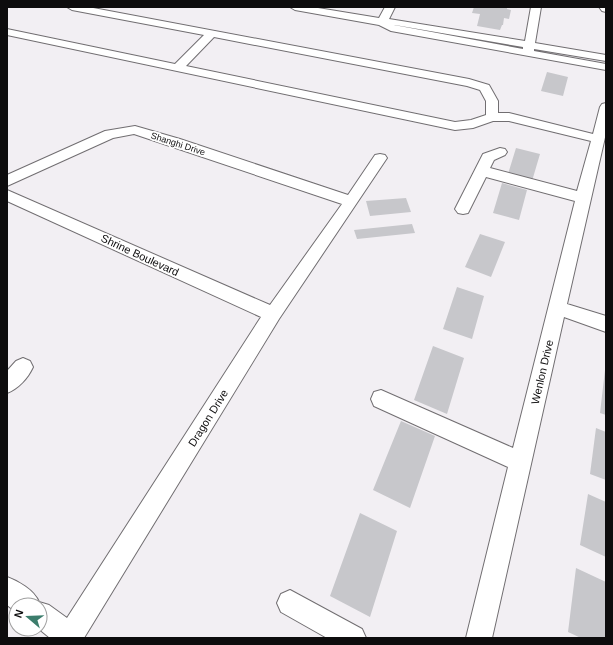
<svg xmlns="http://www.w3.org/2000/svg" width="613" height="645" font-family="Arial,sans-serif">
<style>
.building{fill:#c7c7cb}
.lines{fill:none;stroke-linecap:round;stroke-linejoin:round}
.minor-casing{stroke:#716e71;stroke-width:2}
.minor{fill:#fff;fill-rule:evenodd}
.labels{text-anchor:middle;dominant-baseline:central;stroke-width:3.5;stroke-linejoin:round;paint-order:stroke}
.far-street-label{font-size:9px;fill:#0d0c0d;stroke:#fff}
.street-label{font-size:11px;fill:#0d0c0d;stroke:#fff}
</style>
<rect width="100%" height="100%" fill="#f2eff3"/>
<!-- building -->
<path class="building" d="M474 7H507V9L511 10 509 19 504 18 503 25H502L500 30 477 26 480 14 472 13Z
M547 72 568 77 563 96 541 91Z
M516 148 540 154 532 181 508 174Z
M502 183 527 190 519 220 493 213Z
M406 198 411 212 370 216 366 201Z
M412 224 415 233 357 239 354 230Z
M480 234 505 242 491 277 465 267Z
M457 287 484 296 472 339 443 329Z
M433 346 464 358 447 414 414 400Z
M605 370H606V415L600 413Z
M401 421 435 436 410 508 373 490Z
M596 428 606 432V480L590 474Z
M588 494 606 502V557L580 545Z
M360 513 397 531 370 617 330 596Z
M576 568 606 582V638H581L568 632Z"/>
<g class="lines">
<!-- minor casing -->
<g class="minor-casing">
<path id="minor" d="M67 7H88L469 79 489 85 498 101V113H509L593 134 600 107 602 104 606 103V133L567 304 606 316V332L564 317 492 638H466L508 467 374 406 371 399 374 392 381 390 513 448 575 201 486 177 468 213 463 214 458 213 455 209 483 154 500 148 505 149 507 152 505 155 494 160 490 168 577 191 591 141 509 121H493L473 128 455 130 7 35V29L175 64 204 35 72 10ZM214 37 467 86 480 90 486 101V115L471 120 455 122 186 66Z
M290 7H312L379 18 385 7H395L389 19 525 41 531 7H541L535 43 606 55V61L534 49V51L606 64V70L391 31 379 25 295 10ZM394 25H395L523 47V49Z
M599 7H606V12L602 11Z
M135 126 180 139 348 195 375 155 380 154 385 155 387 158 279 319 84 638H50L39 629H40V605H16V612L7 605V577C18 581 34 590 39 602L49 605 67 618 261 317 7 201V190L270 305 342 204 134 134 113 138 7 186V175L105 131Z
M23 358 30 361 33 367C28 378 18 389 7 393V371L16 361Z
M290 590 362 629 366 638H327L281 612 277 603 281 594Z"/>
</g>
<!-- minor -->
<use href="#minor" class="minor"/>
</g>
<g class="labels">
<!-- far-street labels -->
<g class="far-street-label">
<text transform="translate(178 144) rotate(18)">Shanghi Drive</text>
</g>
<!-- street labels -->
<g class="street-label">
<text transform="translate(140 255) rotate(25)">Shrine Boulevard</text>
<text transform="translate(542 372) rotate(-77)">Wenlon Drive</text>
<text transform="translate(208 418) rotate(-58)">Dragon Drive</text>
</g>
</g>
<!-- border -->
<rect width="613" height="645" fill="none" stroke="#0d0c0d" stroke-width="16"/>
<!-- north arrow -->
<g transform="translate(28 617) rotate(289)"><circle r="19" fill="#ffffff" stroke="#9e9e9e"/>
<path d="M0-3L7 15L0 10L-7 15Z" fill="#3c7d6c"/>
<text y="-6" font-size="11" font-weight="bold" text-anchor="middle" fill="#0d0c0d">N</text>
</g>
</svg>
